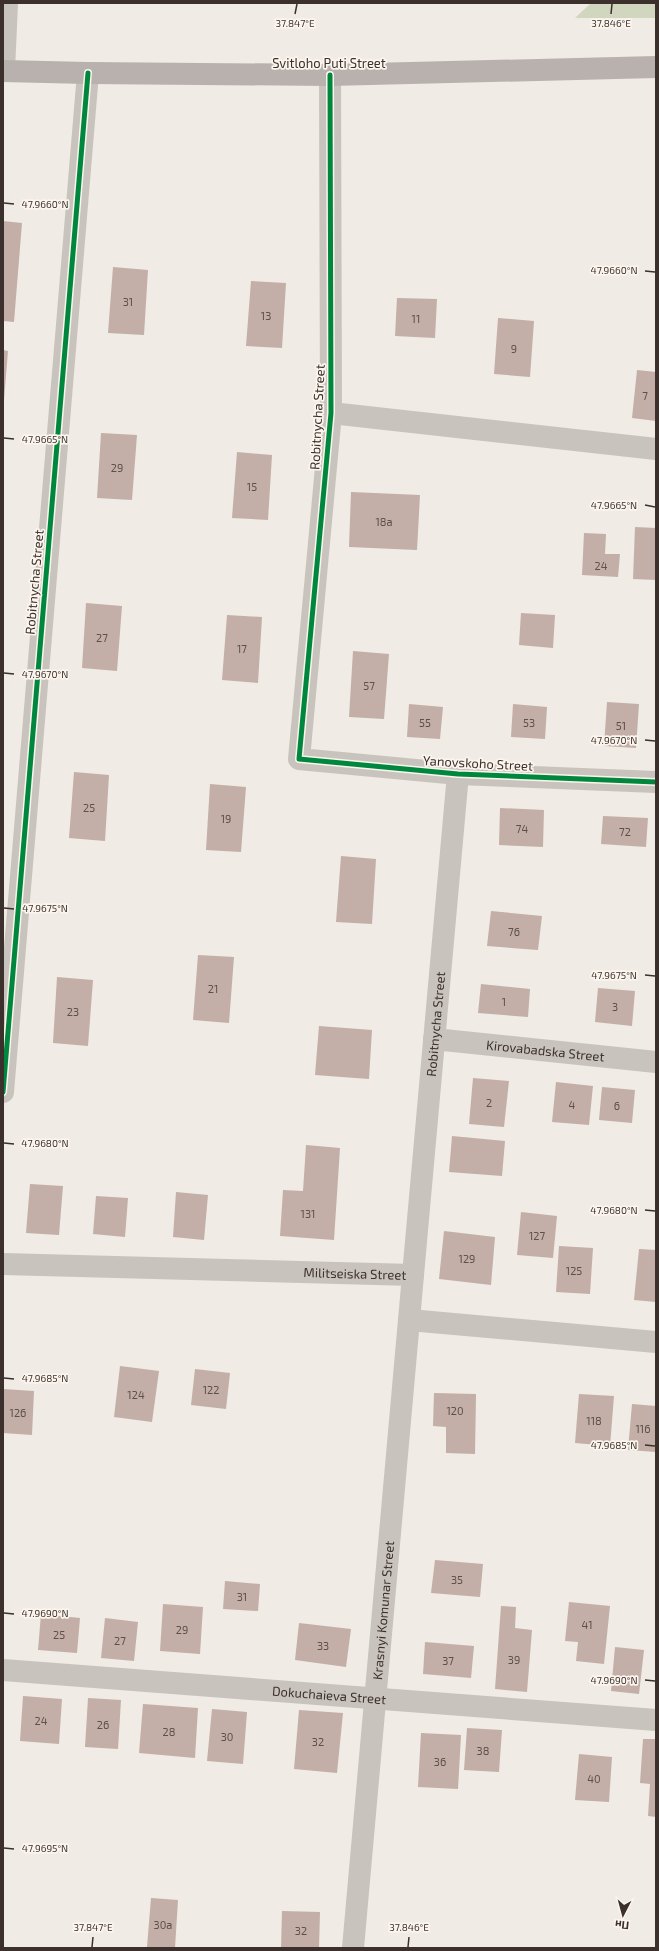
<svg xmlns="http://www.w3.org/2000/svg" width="659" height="1951" font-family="'Exo 2',sans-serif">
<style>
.green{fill:#d1d6bf}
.building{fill:#c3afa7}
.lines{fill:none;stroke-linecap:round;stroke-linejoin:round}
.minor{stroke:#c9c3be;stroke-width:22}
.major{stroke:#b8b1ad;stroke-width:22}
.cycleway-casing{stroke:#fbf5ee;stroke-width:8}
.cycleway{stroke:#00873e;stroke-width:5}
.ticks{fill:none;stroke:#3b302b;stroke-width:1.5}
.labels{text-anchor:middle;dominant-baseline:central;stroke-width:3.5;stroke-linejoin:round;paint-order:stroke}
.number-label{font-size:11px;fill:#5d504a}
.street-label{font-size:13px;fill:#3b302b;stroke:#fbf5ee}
.ticks-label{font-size:10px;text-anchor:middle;fill:#3b302b;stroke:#fbf5ee;stroke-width:3.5;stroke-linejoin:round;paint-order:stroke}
</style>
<rect width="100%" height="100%" fill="#f0ebe5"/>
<!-- green -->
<path class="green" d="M591 3H656V18H575Z"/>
<!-- building -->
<path class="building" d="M3 221 22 223 14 322 3 321Z
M113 267 148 270 144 335 108 333Z
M251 281 286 283 282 348 246 346Z
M397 298 437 299 435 338 395 336Z
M498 318 534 321 530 377 494 374Z
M3 350 8 351 4 400H3Z
M637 370 656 372V421L632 418Z
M101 433 137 435 132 500 97 498Z
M237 452 272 455 268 520 232 518Z
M351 492 420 495 417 550 349 547Z
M635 527 656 528V580L633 579Z
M584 533 606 534 605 554H620L618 577 582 575Z
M86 603 122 606 117 671 82 668Z
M521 613 555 615 553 648 519 645Z
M227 615 262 617 258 683 222 680Z
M353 651 389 654 384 719 349 717Z
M607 702 639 704 636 748 604 746Z
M409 704 443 707 440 739 407 737Z
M513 704 547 707 545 739 511 737Z
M74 772 109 775 105 841 69 838Z
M210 784 246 787 241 852 206 850Z
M500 808 544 810 543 847 499 845Z
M603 816 648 818 646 847 601 844Z
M341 856 376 859 372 924 336 922Z
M491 911 542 916 538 950 487 946Z
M198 955 234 957 229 1023 193 1020Z
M57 977 93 980 88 1046 53 1043Z
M481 984 530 989 528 1017 478 1013Z
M598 988 635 991 632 1026 595 1022Z
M319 1026 372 1030 369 1079 315 1075Z
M473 1078 509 1081 504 1127 469 1124Z
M556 1082 593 1086 589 1125 552 1122Z
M602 1087 635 1090 632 1123 599 1120Z
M452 1136 505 1141 502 1176 449 1172Z
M306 1145 340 1148 334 1240 280 1236 283 1190 303 1191Z
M30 1184 63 1186 59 1235 26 1233Z
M176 1192 208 1195 204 1240 173 1237Z
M96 1196 128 1198 125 1237 93 1234Z
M521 1212 557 1216 553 1258 517 1255Z
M444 1231 495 1237 491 1285 439 1279Z
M559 1246 593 1248 590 1294 556 1292Z
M639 1249 656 1250V1302L634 1300Z
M120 1366 159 1371 152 1422 114 1417Z
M195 1369 230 1373 226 1409 191 1405Z
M3 1389 34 1391 32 1435 3 1433Z
M434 1393 476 1394 475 1454 446 1453V1427L433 1426Z
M579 1394 614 1396 610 1446 575 1443Z
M632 1404 656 1406V1452L628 1450Z
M435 1560 483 1564 480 1597 431 1593Z
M225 1581 260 1584 258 1611 223 1609Z
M569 1602 610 1606 604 1664 576 1661 578 1642 565 1641Z
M163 1604 203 1607 200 1654 160 1651Z
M501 1606 516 1607 515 1628 532 1630 527 1692 495 1689Z
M41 1614 80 1618 77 1653 38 1650Z
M105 1618 138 1622 134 1661 101 1658Z
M299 1623 351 1629 346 1667 295 1660Z
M425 1642 474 1646 471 1678 423 1674Z
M615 1647 644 1650 639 1694 611 1691Z
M23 1696 62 1699 59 1744 20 1741Z
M88 1698 121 1700 118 1749 85 1747Z
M143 1704 198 1708 195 1758 139 1753Z
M212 1709 247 1712 243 1764 207 1761Z
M299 1710 343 1713 337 1773 294 1769Z
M467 1728 502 1730 499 1772 464 1770Z
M421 1733 461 1735 458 1789 418 1787Z
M643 1739H656V1817L648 1816 650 1784 640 1783Z
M579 1754 612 1757 609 1802 575 1800Z
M151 1898 178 1900 175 1948 147 1947Z
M282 1911 320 1912 319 1948H281Z"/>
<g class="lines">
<!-- minor -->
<g class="minor">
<path d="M4 71 7 3"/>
<path d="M330 75 331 413 299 759 458 774 656 782"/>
<path d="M331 413 656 449"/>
<path id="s1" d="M434 1039 656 1062"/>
<path d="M3 1092 88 73"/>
<path id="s2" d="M3 1264 413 1275 409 1320 656 1342"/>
<path id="s3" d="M413 1275 458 774"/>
<path id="s4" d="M3 1670 656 1720"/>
<path id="s5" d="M353 1948 409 1320"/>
</g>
<!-- major -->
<path class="major" d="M3 71 88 73 330 75 656 67"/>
<!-- cycleway casing -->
<g class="cycleway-casing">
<path id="cycleway" d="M330 75 331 413 299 759 458 774 656 782
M3 1092 88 73"/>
</g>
<!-- cycleway -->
<use href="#cycleway" class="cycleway"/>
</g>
<!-- ticks -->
<path class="ticks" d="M295 14 297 4M611 14 612 4M4 203 14 204M645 271 655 272M4 438 14 439M645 505 655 507M4 673 14 674M645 740 655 741M4 908 14 909M645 975 655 976M4 1143 14 1144M645 1210 655 1211M4 1378 14 1379M645 1445 655 1446M4 1613 14 1614M645 1680 655 1681M4 1848 14 1849M92 1947 93 1937M408 1947 409 1937"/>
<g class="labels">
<!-- number labels -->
<g class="number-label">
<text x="128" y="301">31</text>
<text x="266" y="315">13</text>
<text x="416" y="318">11</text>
<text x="514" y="348">9</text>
<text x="645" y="395">7</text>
<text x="117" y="467">29</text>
<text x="252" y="486">15</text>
<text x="384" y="521">18а</text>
<text x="601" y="565">24</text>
<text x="102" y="637">27</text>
<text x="242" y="648">17</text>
<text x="369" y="685">57</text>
<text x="425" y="722">55</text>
<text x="529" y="722">53</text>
<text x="621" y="725">51</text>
<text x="89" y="807">25</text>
<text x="226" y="818">19</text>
<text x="522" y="828">74</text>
<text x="625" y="831">72</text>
<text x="514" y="931">76</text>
<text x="213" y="988">21</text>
<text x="504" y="1001">1</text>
<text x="615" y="1006">3</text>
<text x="73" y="1011">23</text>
<text x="489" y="1102">2</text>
<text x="572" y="1104">4</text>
<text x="617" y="1105">6</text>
<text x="308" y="1213">131</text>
<text x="537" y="1235">127</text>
<text x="467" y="1258">129</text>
<text x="574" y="1270">125</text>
<text x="211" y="1389">122</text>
<text x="136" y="1394">124</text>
<text x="455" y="1410">120</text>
<text x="18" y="1412">126</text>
<text x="594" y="1420">118</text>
<text x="643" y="1428">116</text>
<text x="457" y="1579">35</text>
<text x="242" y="1596">31</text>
<text x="587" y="1624">41</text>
<text x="182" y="1629">29</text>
<text x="59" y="1634">25</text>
<text x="120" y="1640">27</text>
<text x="323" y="1645">33</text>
<text x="514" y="1659">39</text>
<text x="448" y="1660">37</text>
<text x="41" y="1720">24</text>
<text x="103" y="1724">26</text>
<text x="169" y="1731">28</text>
<text x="227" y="1736">30</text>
<text x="318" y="1741">32</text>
<text x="483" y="1750">38</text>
<text x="440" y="1761">36</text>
<text x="594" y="1778">40</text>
<text x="163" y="1924">30а</text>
<text x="301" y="1930">32</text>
</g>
<!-- street labels -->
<g class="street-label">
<text x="329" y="63">Svitloho Puti Street</text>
<text transform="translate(317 417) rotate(-87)">Robitnycha Street</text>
<text transform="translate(34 582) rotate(-85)">Robitnycha Street</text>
<text transform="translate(478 763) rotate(3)">Yanovskoho Street</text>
<text stroke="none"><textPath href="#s3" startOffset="252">Robitnycha Street</textPath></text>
<text stroke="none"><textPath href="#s1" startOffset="112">Kirovabadska Street</textPath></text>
<text stroke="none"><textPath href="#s2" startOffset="352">Militseiska Street</textPath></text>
<text stroke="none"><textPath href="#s5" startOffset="339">Krasnyi Komunar Street</textPath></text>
<text stroke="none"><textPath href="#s4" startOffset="327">Dokuchaieva Street</textPath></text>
</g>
</g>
<g class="ticks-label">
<text x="295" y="27">37.847°E</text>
<text x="611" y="27">37.846°E</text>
<text x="45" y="208">47.9660°N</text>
<text x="614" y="274">47.9660°N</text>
<text x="45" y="443">47.9665°N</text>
<text x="614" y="509">47.9665°N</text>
<text x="45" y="678">47.9670°N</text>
<text x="614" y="744">47.9670°N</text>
<text x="45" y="912">47.9675°N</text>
<text x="614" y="979">47.9675°N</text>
<text x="45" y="1147">47.9680°N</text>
<text x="614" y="1214">47.9680°N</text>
<text x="45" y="1382">47.9685°N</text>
<text x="614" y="1449">47.9685°N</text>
<text x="45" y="1617">47.9690°N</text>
<text x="614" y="1684">47.9690°N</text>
<text x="45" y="1852">47.9695°N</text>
<text x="93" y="1931">37.847°E</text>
<text x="409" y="1931">37.846°E</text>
</g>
<!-- border -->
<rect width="659" height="1951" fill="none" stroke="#3b302b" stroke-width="8"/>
<!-- north arrow -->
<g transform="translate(623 1915) rotate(186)" stroke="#fbf5ee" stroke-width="3" paint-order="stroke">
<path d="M0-3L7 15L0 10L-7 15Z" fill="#3b302b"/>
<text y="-6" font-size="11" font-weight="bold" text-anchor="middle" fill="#3b302b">Пн</text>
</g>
</svg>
